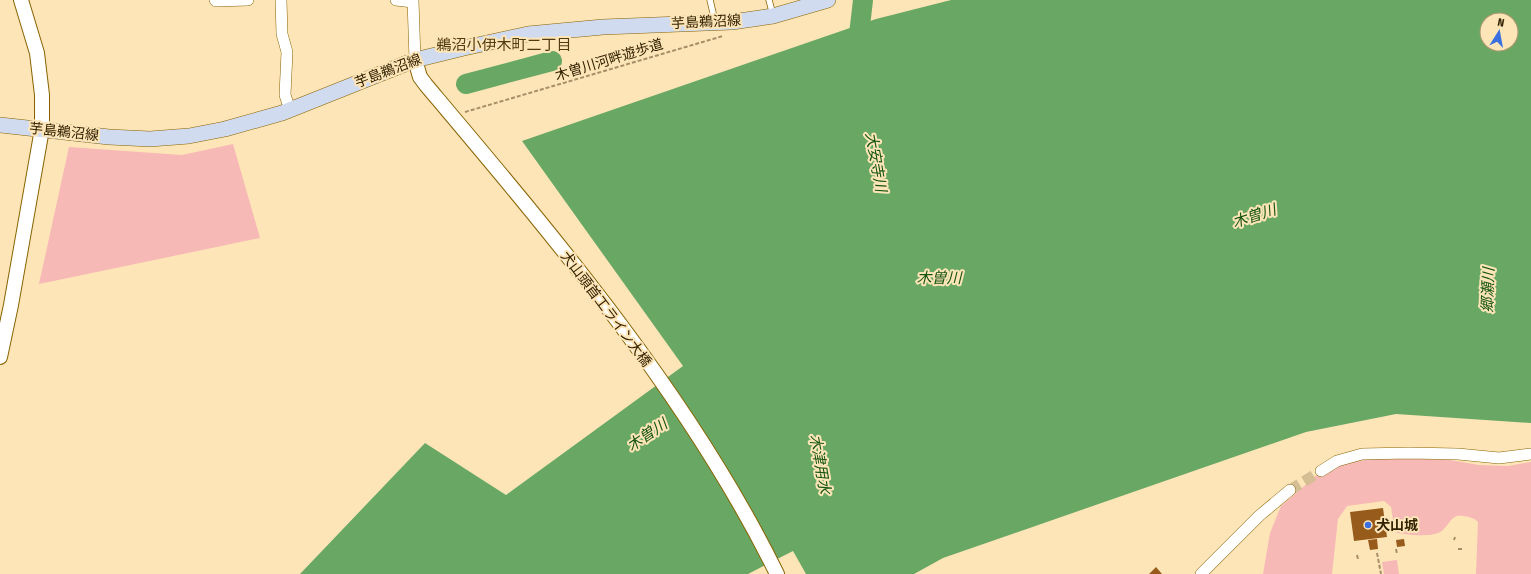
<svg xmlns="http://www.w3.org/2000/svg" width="1531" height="574" font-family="'Fira Sans Condensed','Noto Sans JP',sans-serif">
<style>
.green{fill:#f6b9b6}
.water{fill:#69a864;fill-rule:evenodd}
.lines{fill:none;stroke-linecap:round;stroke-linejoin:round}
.river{stroke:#69a864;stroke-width:20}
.building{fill:#975b1c}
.minor-tunnel{stroke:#d5be93;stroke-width:11;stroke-dasharray:11 5.5;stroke-linecap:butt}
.service-casing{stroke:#886300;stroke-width:7}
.minor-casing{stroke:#886300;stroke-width:12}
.tertiary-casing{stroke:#886300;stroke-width:16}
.secondary-casing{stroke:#886300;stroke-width:16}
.path{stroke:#a48f67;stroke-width:2;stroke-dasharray:4 2;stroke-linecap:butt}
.service{stroke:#fff;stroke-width:5.5}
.minor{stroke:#fff;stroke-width:11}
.tertiary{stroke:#fff;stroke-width:14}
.secondary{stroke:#d0dbef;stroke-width:15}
.poi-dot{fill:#396fdf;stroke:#fee5b8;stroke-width:1.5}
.labels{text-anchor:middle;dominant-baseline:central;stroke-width:4;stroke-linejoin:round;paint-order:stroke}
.street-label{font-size:14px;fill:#322200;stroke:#fee5b8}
.poi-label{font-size:14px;font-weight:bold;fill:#322200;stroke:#fee5b8;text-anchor:start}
.neighbourhood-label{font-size:15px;fill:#503b10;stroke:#fee5b8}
.water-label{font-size:15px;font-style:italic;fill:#135410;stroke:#fee5b8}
</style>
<rect width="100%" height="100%" fill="#fee5b8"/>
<!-- green -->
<path class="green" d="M233 144 260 238 39 284 69 147 182 155Z
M1408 458 1450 460 1479 465 1508 466 1531 462V574H1476L1478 522C1474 518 1470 517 1464 516 1450 512 1449 529 1438 533 1429 537 1404 535 1395 532L1391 507 1384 501 1347 506 1338 519 1332 574H1263L1270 533 1281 506 1317 475 1340 463 1374 459Z
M1397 560 1399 574H1384L1382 562Z"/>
<!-- water -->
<path class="water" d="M951 0H1531V423L1396 414 1306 432 943 558 914 574H806L793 551 748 574H300L425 443 506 495 683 366 522 141 876 19ZM1487 20H1511V44H1487Z"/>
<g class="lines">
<!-- river -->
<path class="river" d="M857 52 863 0
M466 84 552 61"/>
</g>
<!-- building -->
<path class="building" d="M1383 508 1387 537 1354 541 1350 512Z
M1377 539 1378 549 1370 550 1368 540Z
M1404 539 1405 546 1397 547 1396 540Z
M1156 567 1162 574H1149Z"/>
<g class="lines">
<!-- minor-tunnel -->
<path class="minor-tunnel" d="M1290 490 1321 471"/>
<!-- service casing -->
<g class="service-casing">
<path id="service" d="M710 0 715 21
M769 0 773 15"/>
</g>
<!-- minor casing -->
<g class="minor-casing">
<path id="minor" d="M215 0 216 1 248 0
M281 0 282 34 287 52 285 95 290 110
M396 0 413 2
M413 0 415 60
M1321 471 1337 461 1362 454 1409 453 1458 454 1499 458 1531 454
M1201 574 1259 516 1290 490"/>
</g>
<!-- tertiary casing -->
<g class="tertiary-casing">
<path id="tertiary" d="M415 60 420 77 426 85C554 237 689 395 777 574
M0 357 11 305 42 129V95L37 53 21 0"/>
</g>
<!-- secondary casing -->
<g class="secondary-casing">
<path id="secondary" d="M0 125 109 137 150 139 189 136 225 129 282 113 415 60 464 48 528 34 603 27 732 22 773 16 828 0"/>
</g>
<!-- path -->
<path class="path" d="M465 112 723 36
M1454 540 1455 537
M1396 549 1397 554
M1458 549H1462
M1377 553 1381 574
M1357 555 1358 559"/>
<!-- service -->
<use href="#service" class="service"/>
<!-- minor -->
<use href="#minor" class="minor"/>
<!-- tertiary -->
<use href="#tertiary" class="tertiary"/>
<!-- secondary -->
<use href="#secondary" class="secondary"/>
</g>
<!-- markers -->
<circle class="poi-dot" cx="1368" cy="525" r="4"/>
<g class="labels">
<!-- street labels -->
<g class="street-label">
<text transform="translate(706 22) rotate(-3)">芋島鵜沼線</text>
<text transform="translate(609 60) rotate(-17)">木曽川河畔遊歩道</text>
<text transform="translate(388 71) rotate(-21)">芋島鵜沼線</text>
<text transform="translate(64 132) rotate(6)">芋島鵜沼線</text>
<text transform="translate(606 309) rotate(53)">犬山頭首工ライン大橋</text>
</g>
<!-- poi labels -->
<g class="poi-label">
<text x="1376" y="525">犬山城</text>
</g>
<!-- neighbourhood labels -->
<g class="neighbourhood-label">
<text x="504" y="45">鵜沼小伊木町二丁目</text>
</g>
<!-- water labels -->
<g class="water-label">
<text transform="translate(876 162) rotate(80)">大安寺川</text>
<text transform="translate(1254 216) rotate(-18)">木曽川</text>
<text x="939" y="278">木曽川</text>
<text transform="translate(1488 290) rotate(-88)">郷瀬川</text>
<text transform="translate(647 435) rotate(-34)">木曽川</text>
<text transform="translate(820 464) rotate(80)">木津用水</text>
</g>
</g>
<!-- north arrow -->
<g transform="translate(1499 32) rotate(11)"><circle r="19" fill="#fee5b8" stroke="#ac976e"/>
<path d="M0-3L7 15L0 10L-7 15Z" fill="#396fdf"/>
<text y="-6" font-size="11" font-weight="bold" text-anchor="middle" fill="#322200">N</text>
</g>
</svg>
